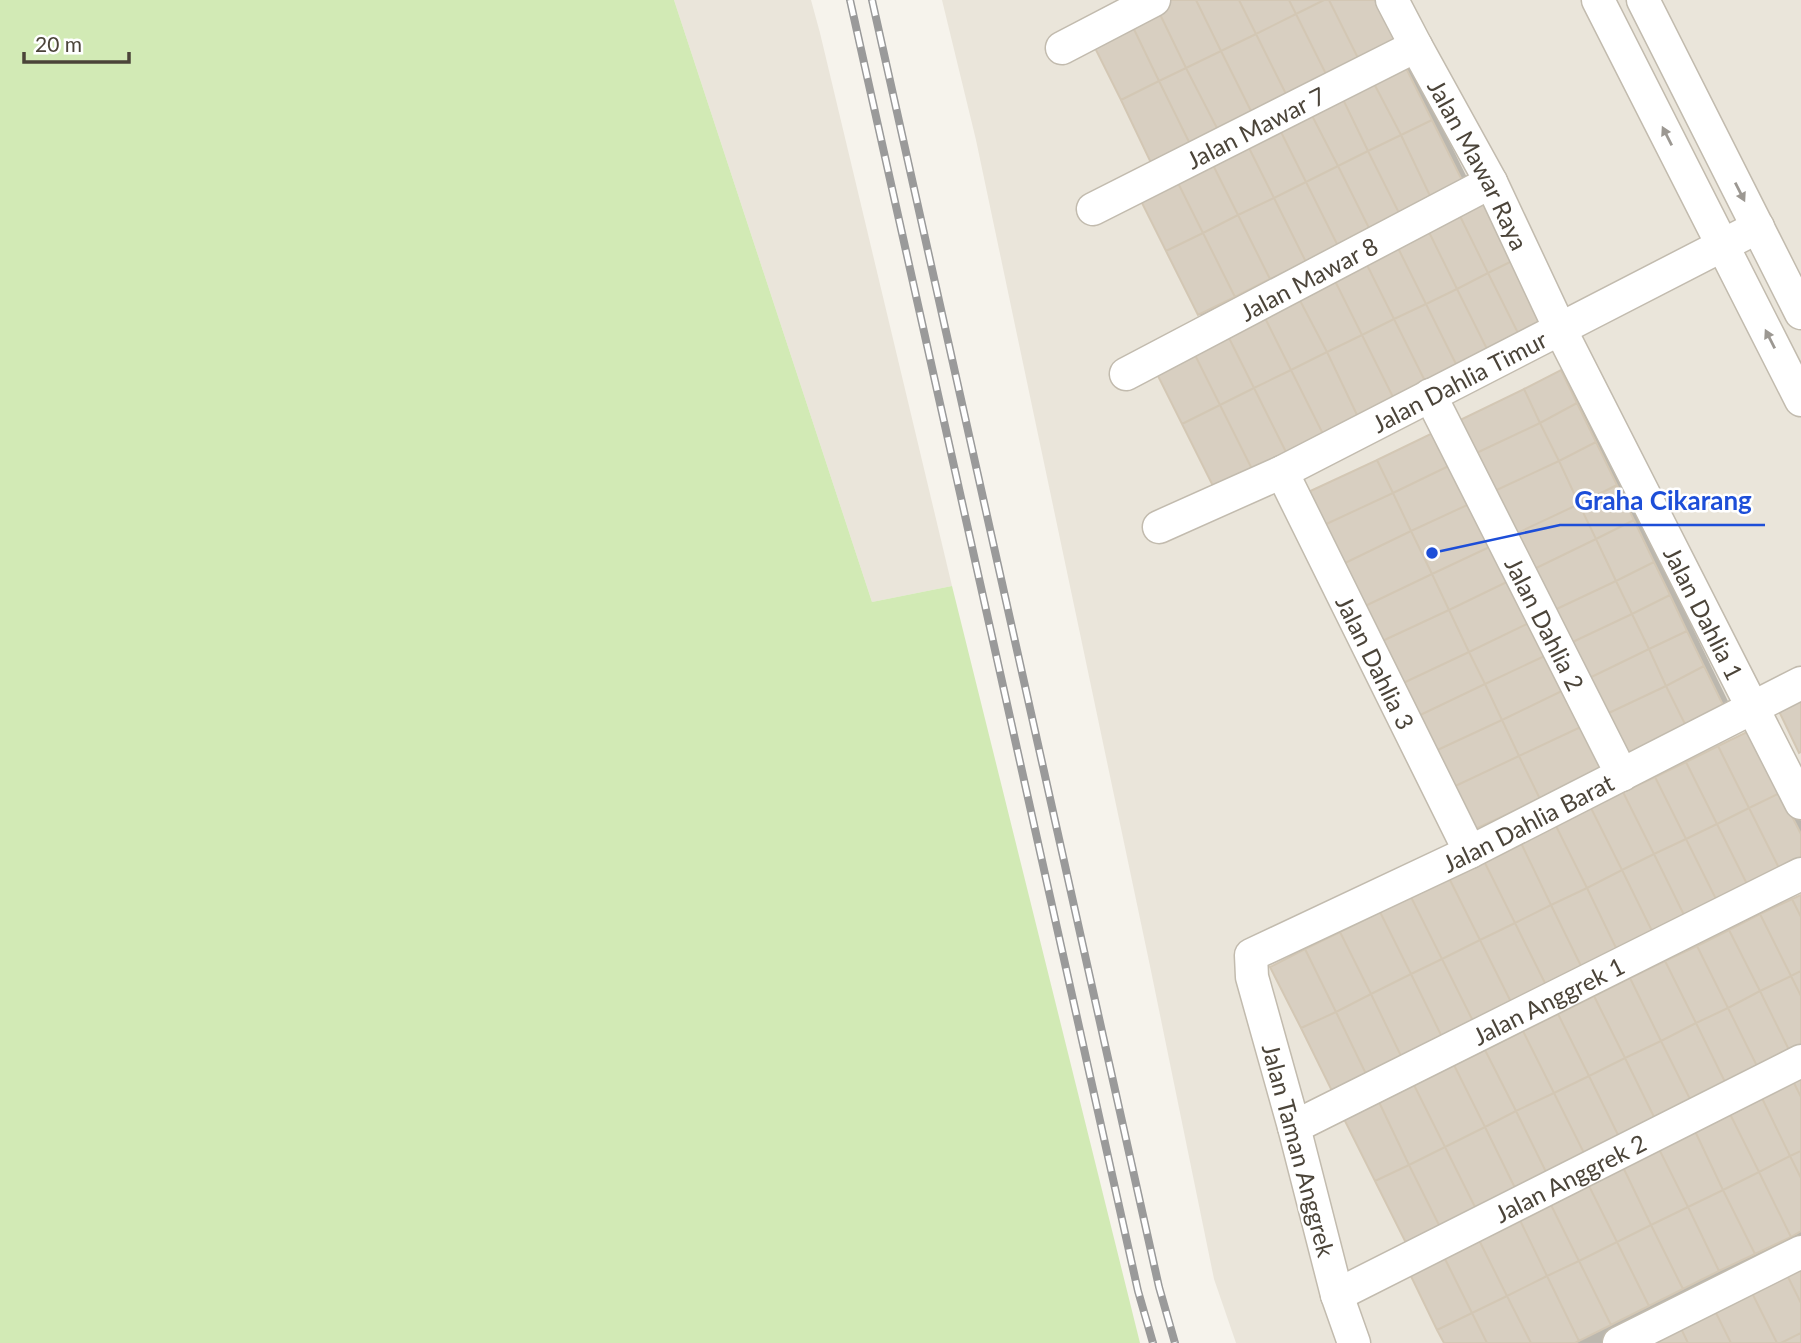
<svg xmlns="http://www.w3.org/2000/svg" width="1801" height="1343" font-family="Lato,sans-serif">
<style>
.residential{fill:#eae5da}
.green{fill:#d2eab5}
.shadow{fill:#0003}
.building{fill:#d8cfc1;stroke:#d3c7b4;stroke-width:2}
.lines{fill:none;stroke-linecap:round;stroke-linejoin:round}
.minor-casing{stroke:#c2bbae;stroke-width:35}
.minor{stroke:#fff;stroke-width:32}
.rail-casing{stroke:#9a9a9a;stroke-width:8}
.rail{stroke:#fff;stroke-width:5;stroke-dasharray:16;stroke-linecap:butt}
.oneway{fill:#9c9892}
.labels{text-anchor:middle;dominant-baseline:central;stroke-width:5;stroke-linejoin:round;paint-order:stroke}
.street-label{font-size:24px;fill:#4b4439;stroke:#fff}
.leader{fill:none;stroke:#1d4ed8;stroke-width:2.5}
.callout-dot{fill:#1d4ed8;stroke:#fff;stroke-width:2.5}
.callout-label{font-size:26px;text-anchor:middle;font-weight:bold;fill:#1d4ed8;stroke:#fff;stroke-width:5;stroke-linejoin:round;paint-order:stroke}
</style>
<rect width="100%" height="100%" fill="#f6f3ec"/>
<!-- residential -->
<path class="residential" d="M674 0H811L820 33 952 586 872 602Z
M942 0H1801V1343H1236L1214 1279 1150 966 976 140Z"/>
<!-- green -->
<path class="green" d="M0 0H674L872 602 952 586 1140 1343H0Z"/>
<!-- shadow -->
<path class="shadow" d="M1118 0H1382L1405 64 1417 76 1479 202 1567 338 1232 503 1217 331 1199 314 1166 175Z
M1561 372 1577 389 1740 726 1618 761Z
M1309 494 1621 784 1487 847 1471 831Z
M1765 749 1801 821V886Z
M1801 896V1343H1446Z"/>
<!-- building -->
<path class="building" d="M1168 0H1196L1221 51 1186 68 1156 6Z
M1196 0H1239L1256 34 1221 51Z
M1239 0H1289L1296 14 1256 34Z
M1289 0H1324L1296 14Z
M1324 0H1329L1360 62 1328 78 1296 14Z
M1329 0H1376L1398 44 1360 62Z
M1156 6 1186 68 1159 81 1129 19Z
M1296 14 1328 78 1288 98 1256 34Z
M1129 19 1159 81 1121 100 1090 38Z
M1256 34 1288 98 1253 115 1221 51Z
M1221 51 1253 115 1219 132 1186 68Z
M1401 58 1432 120 1401 135 1369 74Z
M1186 68 1219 132 1191 146 1159 81Z
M1369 74 1401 135 1368 151 1338 89Z
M1159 81 1191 146 1152 165 1121 100Z
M1338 89 1368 151 1338 166 1306 104Z
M1306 104 1338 166 1306 182 1275 120Z
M1275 120 1306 182 1274 198 1243 136Z
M1432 120 1464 184 1432 200 1401 135Z
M1401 135 1432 200 1400 215 1368 151Z
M1243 136 1274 198 1238 215 1207 153Z
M1368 151 1400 215 1370 230 1338 166Z
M1207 153 1238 215 1203 233 1172 171Z
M1338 166 1370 230 1338 246 1306 182Z
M1172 171 1203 233 1166 251 1135 189Z
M1306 182 1338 246 1306 262 1274 198Z
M1489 195 1520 257 1488 273 1457 210Z
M1274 198 1306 262 1270 279 1238 215Z
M1457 210 1488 273 1457 289 1426 226Z
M1238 215 1270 279 1235 297 1203 233Z
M1426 226 1457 289 1426 304 1395 242Z
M1203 233 1235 297 1198 315 1166 251Z
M1395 242 1426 304 1394 319 1363 257Z
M1363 257 1394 319 1362 335 1331 273Z
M1520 257 1552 322 1520 337 1488 273Z
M1331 273 1362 335 1327 352 1295 291Z
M1488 273 1520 337 1489 353 1457 289Z
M1457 289 1489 353 1458 368 1426 304Z
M1295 291 1327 352 1291 370 1260 308Z
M1426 304 1458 368 1426 383 1394 319Z
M1260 308 1291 370 1254 388 1223 326Z
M1394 319 1426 383 1394 399 1362 335Z
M1223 326 1254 388 1220 405 1189 343Z
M1362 335 1394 399 1358 417 1327 352Z
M1189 343 1220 405 1182 424 1151 362Z
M1327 352 1358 417 1323 434 1291 370Z
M1291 370 1323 434 1286 452 1254 388Z
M1561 370 1577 403 1540 423 1524 389Z
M1254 388 1286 452 1252 469 1220 405Z
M1524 389 1540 423 1470 456 1454 423Z
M1577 403 1596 442 1559 461 1540 423Z
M1220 405 1252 469 1214 488 1182 424Z
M1540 423 1559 461 1488 494 1470 456Z
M1443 428 1459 461 1393 493 1377 460Z
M1596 442 1617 485 1579 504 1559 461Z
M1377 460 1393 493 1322 526 1306 493Z
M1459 461 1478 500 1411 531 1393 493Z
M1559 461 1579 504 1509 537 1488 494Z
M1617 485 1634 520 1596 539 1579 504Z
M1393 493 1411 531 1341 565 1322 526Z
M1478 500 1498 543 1432 574 1411 531Z
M1579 504 1596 539 1526 573 1509 537Z
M1634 520 1654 562 1616 581 1596 539Z
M1411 531 1432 574 1361 608 1341 565Z
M1596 539 1616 581 1546 614 1526 573Z
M1498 543 1515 578 1449 610 1432 574Z
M1654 562 1670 595 1632 614 1616 581Z
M1432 574 1449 610 1378 643 1361 608Z
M1515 578 1535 620 1469 652 1449 610Z
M1616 581 1632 614 1562 647 1546 614Z
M1670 595 1687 631 1649 649 1632 614Z
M1449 610 1469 652 1399 685 1378 643Z
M1632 614 1649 649 1579 683 1562 647Z
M1535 620 1551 653 1485 684 1469 652Z
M1687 631 1704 666 1666 686 1649 649Z
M1649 649 1666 686 1596 719 1579 683Z
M1469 652 1485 684 1414 718 1399 685Z
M1551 653 1568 688 1502 720 1485 684Z
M1704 666 1725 709 1687 728 1666 686Z
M1485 684 1502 720 1431 753 1414 718Z
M1666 686 1687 728 1617 762 1596 719Z
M1568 688 1585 725 1519 756 1502 720Z
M1801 696V752L1799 753 1777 707Z
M1502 720 1519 756 1449 789 1431 753Z
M1585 725 1606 767 1540 799 1519 756Z
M1749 731 1780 793 1749 808 1718 746Z
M1718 746 1749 808 1717 824 1686 762Z
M1519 756 1540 799 1469 832 1449 789Z
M1686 762 1717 824 1686 839 1655 777Z
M1655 777 1686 839 1654 854 1623 792Z
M1623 792 1654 854 1622 870 1591 808Z
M1780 793 1801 834V862L1781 872 1749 808Z
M1591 808 1622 870 1587 888 1556 826Z
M1749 808 1781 872 1749 888 1717 824Z
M1717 824 1749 888 1718 903 1686 839Z
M1556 826 1587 888 1551 905 1521 843Z
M1686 839 1718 903 1686 919 1654 854Z
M1521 843 1551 905 1515 923 1484 861Z
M1654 854 1686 919 1654 935 1622 870Z
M1484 861 1515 923 1480 940 1449 878Z
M1622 870 1654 935 1618 952 1587 888Z
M1449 878 1480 940 1442 959 1411 897Z
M1587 888 1618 952 1583 970 1551 905Z
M1801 895V917L1792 899Z
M1411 897 1442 959 1411 974 1380 912Z
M1792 899 1801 917V971L1791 976 1760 914Z
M1551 905 1583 970 1547 987 1515 923Z
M1380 912 1411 974 1371 994 1340 932Z
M1760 914 1791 976 1760 991 1729 930Z
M1515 923 1547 987 1512 1004 1480 940Z
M1729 930 1760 991 1728 1008 1697 946Z
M1340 932 1371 994 1336 1012 1305 949Z
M1480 940 1512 1004 1474 1023 1442 959Z
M1697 946 1728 1008 1696 1023 1665 961Z
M1305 949 1336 1012 1301 1028 1270 967Z
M1442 959 1474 1023 1443 1039 1411 974Z
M1665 961 1696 1023 1661 1041 1630 978Z
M1801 971V996L1791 976Z
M1411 974 1443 1039 1402 1058 1371 994Z
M1791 976 1801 996V1051L1792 1056 1760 991Z
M1630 978 1661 1041 1625 1058 1594 996Z
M1760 991 1792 1056 1760 1072 1728 1008Z
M1371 994 1402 1058 1367 1076 1336 1012Z
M1594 996 1625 1058 1589 1076 1558 1014Z
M1728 1008 1760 1072 1728 1088 1696 1023Z
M1336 1012 1367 1076 1333 1093 1301 1028Z
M1558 1014 1589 1076 1554 1093 1523 1031Z
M1696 1023 1728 1088 1693 1105 1661 1041Z
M1523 1031 1554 1093 1516 1111 1485 1050Z
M1661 1041 1693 1105 1657 1123 1625 1058Z
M1485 1050 1516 1111 1485 1127 1454 1065Z
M1625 1058 1657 1123 1621 1141 1589 1076Z
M1454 1065 1485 1127 1445 1147 1414 1085Z
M1801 1074V1097L1792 1079Z
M1589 1076 1621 1141 1586 1157 1554 1093Z
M1792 1079 1801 1097V1151L1790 1156 1760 1094Z
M1414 1085 1445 1147 1409 1165 1379 1102Z
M1554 1093 1586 1157 1548 1176 1516 1111Z
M1760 1094 1790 1156 1759 1172 1728 1110Z
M1379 1102 1409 1165 1375 1181 1344 1119Z
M1728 1110 1759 1172 1723 1190 1693 1127Z
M1516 1111 1548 1176 1517 1192 1485 1127Z
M1485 1127 1517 1192 1477 1211 1445 1147Z
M1693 1127 1723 1190 1688 1207 1657 1145Z
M1657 1145 1688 1207 1651 1225 1621 1163Z
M1445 1147 1477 1211 1441 1229 1409 1165Z
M1801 1151V1178L1790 1156Z
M1790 1156 1801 1178V1231L1791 1237 1759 1172Z
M1621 1163 1651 1225 1617 1242 1586 1180Z
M1409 1165 1441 1229 1407 1245 1375 1181Z
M1759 1172 1791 1237 1755 1254 1723 1190Z
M1586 1180 1617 1242 1579 1261 1548 1199Z
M1723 1190 1755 1254 1719 1271 1688 1207Z
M1548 1199 1579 1261 1547 1276 1517 1214Z
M1688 1207 1719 1271 1683 1289 1651 1225Z
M1517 1214 1547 1276 1507 1296 1476 1234Z
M1651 1225 1683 1289 1649 1306 1617 1242Z
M1476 1234 1507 1296 1472 1313 1441 1251Z
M1617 1242 1649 1306 1611 1325 1579 1261Z
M1441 1251 1472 1313 1437 1330 1407 1268Z
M1801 1256V1303L1782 1265Z
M1579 1261 1611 1325 1579 1341 1547 1276Z
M1782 1265 1801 1303V1333L1781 1343H1777L1747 1283Z
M1547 1276 1579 1341 1575 1343H1531L1507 1296Z
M1747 1283 1777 1343H1731L1710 1301Z
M1507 1296 1531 1343H1487L1472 1313Z
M1710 1301 1731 1343H1688L1676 1318Z
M1472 1313 1487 1343H1444L1437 1330Z
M1676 1318 1688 1343H1641Z
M1801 1333V1343H1781Z"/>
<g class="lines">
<!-- minor casing -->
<g class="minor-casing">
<g id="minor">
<path id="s1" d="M1392 0 1416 46 1491 182 1560 329 1801 803"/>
<path d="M1598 0 1801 400"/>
<path d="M1643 0 1801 313"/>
<path d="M1062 48 1154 0"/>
<path id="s2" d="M1093 209 1416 46"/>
<path id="s3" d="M1126 374 1491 182"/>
<path id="s4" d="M1430 395 1622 775"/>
<path id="s5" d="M1282 472 1470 852"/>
<path id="s6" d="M1159 527 1282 472 1758 227"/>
<path id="s7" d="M1294 1127 1801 874"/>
<path id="s8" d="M1337 1295 1801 1061"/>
<path id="s9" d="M1354 1343 1337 1295 1294 1127 1252 977 1251 955 1470 852 1801 683"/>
<path d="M1619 1343 1801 1252"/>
</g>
</g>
<!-- minor -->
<use href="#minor" class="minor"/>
<!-- rail casing -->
<g class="rail-casing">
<path id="rail" d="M850 0 1138 1291 1153 1343
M872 0 1159 1287 1175 1343"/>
</g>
<!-- rail -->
<use href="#rail" class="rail"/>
</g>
<!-- one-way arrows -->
<defs><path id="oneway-solid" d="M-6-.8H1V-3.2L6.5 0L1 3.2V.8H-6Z" transform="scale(1.75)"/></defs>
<g class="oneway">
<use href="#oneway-solid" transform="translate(1667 136) rotate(-117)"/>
<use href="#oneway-solid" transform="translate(1740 192) rotate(63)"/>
<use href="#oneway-solid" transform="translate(1770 339) rotate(-117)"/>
</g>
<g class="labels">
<!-- street labels -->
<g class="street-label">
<text stroke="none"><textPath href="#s2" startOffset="182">Jalan Mawar 7</textPath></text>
<text stroke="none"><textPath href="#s1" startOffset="186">Jalan Mawar Raya</textPath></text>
<text stroke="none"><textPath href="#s3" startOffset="206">Jalan Mawar 8</textPath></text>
<text stroke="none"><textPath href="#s6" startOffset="334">Jalan Dahlia Timur</textPath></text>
<text stroke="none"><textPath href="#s1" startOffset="688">Jalan Dahlia 1</textPath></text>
<text stroke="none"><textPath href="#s4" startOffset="256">Jalan Dahlia 2</textPath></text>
<text stroke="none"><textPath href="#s5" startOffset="212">Jalan Dahlia 3</textPath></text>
<text stroke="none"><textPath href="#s9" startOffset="709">Jalan Dahlia Barat</textPath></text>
<text stroke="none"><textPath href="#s7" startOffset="284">Jalan Anggrek 1</textPath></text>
<text transform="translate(1299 1150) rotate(75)">Jalan Taman Anggrek</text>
<text stroke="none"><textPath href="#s8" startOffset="261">Jalan Anggrek 2</textPath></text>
</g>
</g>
<!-- callouts -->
<path class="leader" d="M1432 553L1560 525H1765"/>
<circle class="callout-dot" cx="1432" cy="553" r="7"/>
<g class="callout-label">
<text x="1663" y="510">Graha Cikarang</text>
</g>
<!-- scale -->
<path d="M24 52v10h105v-10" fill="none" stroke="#4b4439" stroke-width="3.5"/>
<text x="35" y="52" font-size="21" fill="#4b4439" stroke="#ffffff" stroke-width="5" paint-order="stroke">20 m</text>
</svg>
